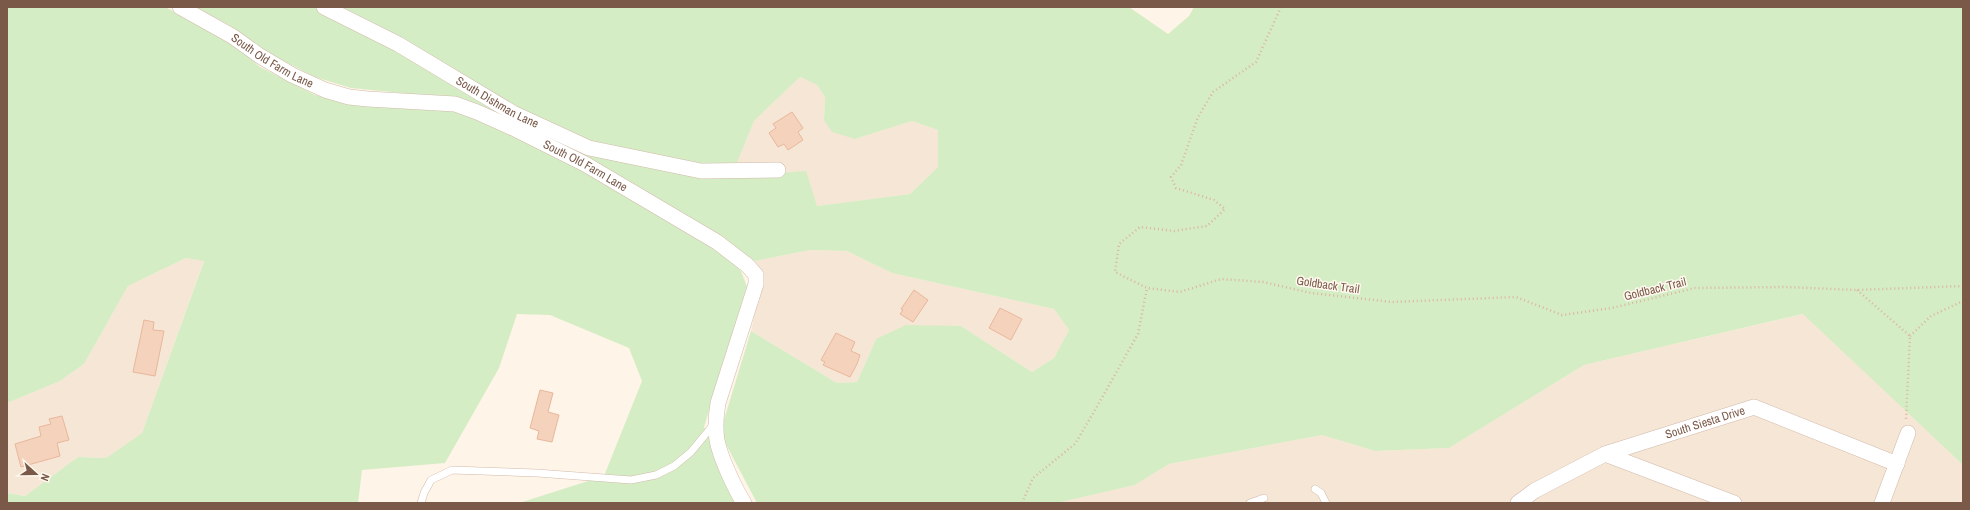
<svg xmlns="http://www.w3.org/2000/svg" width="1970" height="510" font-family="'Archivo Narrow',sans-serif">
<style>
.residential{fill:#f6e6d5}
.green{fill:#d5edc4;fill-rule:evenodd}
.building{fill:#f5d2bc;stroke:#e9b79c}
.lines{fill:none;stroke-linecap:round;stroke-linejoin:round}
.lane-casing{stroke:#d1bbab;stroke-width:8}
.street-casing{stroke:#d1bbab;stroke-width:16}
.path{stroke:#dbb59f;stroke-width:2.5;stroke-dasharray:1 3;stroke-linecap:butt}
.lane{stroke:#fff;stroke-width:7}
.street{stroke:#fff;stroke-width:15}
.labels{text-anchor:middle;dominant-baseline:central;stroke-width:3;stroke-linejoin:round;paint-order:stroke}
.street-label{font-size:12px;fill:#7a5949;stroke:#fff8ef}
</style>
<rect width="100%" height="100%" fill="#fef4e7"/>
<!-- residential -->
<path class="residential" d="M800 77 817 85 825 97 824 119 855 139 912 121 938 130V167L910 194 817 206 737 176 736 164 754 121Z
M810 250 847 251 892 273 1054 309 1069 330 1054 358 1032 372 961 326 876 339 857 382 837 383 751 331 761 285 755 261Z
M186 258 204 260 142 433 106 458 78 457 25 496 7 493V403L60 381 84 364 128 286Z
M1804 314 1963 465V503H1057L1135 485 1169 464 1322 435 1375 451 1449 448 1584 365Z"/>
<!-- green -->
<path class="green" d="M7 7H165L227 39 260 67 315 95 363 105 455 109 567 160 722 252 741 271 747 287 704 427 739 503H519L604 476 642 381 629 348 550 315 517 314 499 368 445 463 362 470 358 503H7V493L25 496 78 457 106 458 142 433 204 261 186 258 128 286 84 364 60 381 7 403Z
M194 7H1129L1168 34 1189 16 1194 7H1963V465L1803 314 1584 365 1449 448 1375 451 1322 435 1169 464 1135 485 1057 503H757L720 433 751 331 837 383 857 382 876 339 906 325 961 326 1032 372 1054 358 1069 330 1054 309 892 273 847 251 810 250 755 261 586 160 453 98 351 88 315 77 266 52 229 25ZM800 77 817 85 825 97 824 120 832 132 855 139 912 121 938 130V167L910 194 817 206 806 171 737 176 736 165 754 121Z"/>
<!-- building -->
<path class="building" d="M792 112 803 128 798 132 803 140 788 150 784 144 778 147 769 133 776 128 773 124Z
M914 290 928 300 913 322 900 314 903 310 901 309Z
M1000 308 1022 319 1011 340 989 328Z
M144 320 154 322 153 330 164 331 155 376 133 372Z
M836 333 855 342 851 351 860 355 857 364 850 377 823 365 825 362 821 360Z
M540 390 553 393 548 412 559 415 552 442 537 439 539 431 530 428Z
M62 416 69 440 57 443 60 456 21 467 15 444 41 436 39 427 51 424 49 419Z"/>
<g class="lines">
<!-- lane casing -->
<g class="lane-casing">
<path id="lane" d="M1315 489 1321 493 1326 503
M421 503 424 493 431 480 452 470 537 473 631 480 656 475 674 466 691 452 714 424
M1250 503 1264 498"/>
</g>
<!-- street casing -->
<g class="street-casing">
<g id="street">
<path id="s1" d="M180 7 232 36 260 56 292 75 325 90 349 97 368 99 455 104 477 112 515 129 585 164 717 242 747 265 756 275V284L718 403C716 415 715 428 717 440 720 457 735 489 744 503"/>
<path id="s2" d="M324 7 398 44 513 113 589 148 701 171 778 170"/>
<path d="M1605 454 1734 503"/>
<path id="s3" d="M1518 503 1534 491 1605 454 1754 407 1897 464"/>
<path d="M1882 503 1908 433"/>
</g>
</g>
<!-- path -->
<path class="path" d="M1281 7 1256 62 1213 92 1198 117 1181 165 1171 177 1176 188 1214 200 1225 209 1207 226 1174 231 1140 227 1119 244 1115 272 1147 288 1180 292 1221 279 1263 282 1311 293 1392 302 1516 297 1562 315 1612 308 1695 288 1786 287 1857 290 1963 286
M1857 290 1910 336 1906 419
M1910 336 1931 316 1963 301
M1022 503 1033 478 1075 444 1095 410 1138 334 1147 288"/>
<!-- lane -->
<use href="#lane" class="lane"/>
<!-- street -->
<use href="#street" class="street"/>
</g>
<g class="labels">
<!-- street labels -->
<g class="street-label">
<text stroke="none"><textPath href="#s1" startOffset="107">South Old Farm Lane</textPath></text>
<text stroke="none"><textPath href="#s2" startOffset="198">South Dishman Lane</textPath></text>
<text stroke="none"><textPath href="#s1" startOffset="443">South Old Farm Lane</textPath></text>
<text transform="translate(1328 285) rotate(8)">Goldback Trail</text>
<text transform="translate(1655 289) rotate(-14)">Goldback Trail</text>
<text stroke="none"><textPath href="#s3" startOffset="205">South Siesta Drive</textPath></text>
</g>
</g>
<!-- border -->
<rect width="1970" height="510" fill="none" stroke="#7a5949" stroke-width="16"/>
<!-- north arrow -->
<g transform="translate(36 474) rotate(111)" stroke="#fff8ef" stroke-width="3" paint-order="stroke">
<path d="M0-3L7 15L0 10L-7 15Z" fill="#7a5949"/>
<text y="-6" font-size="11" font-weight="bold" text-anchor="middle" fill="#7a5949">N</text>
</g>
</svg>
